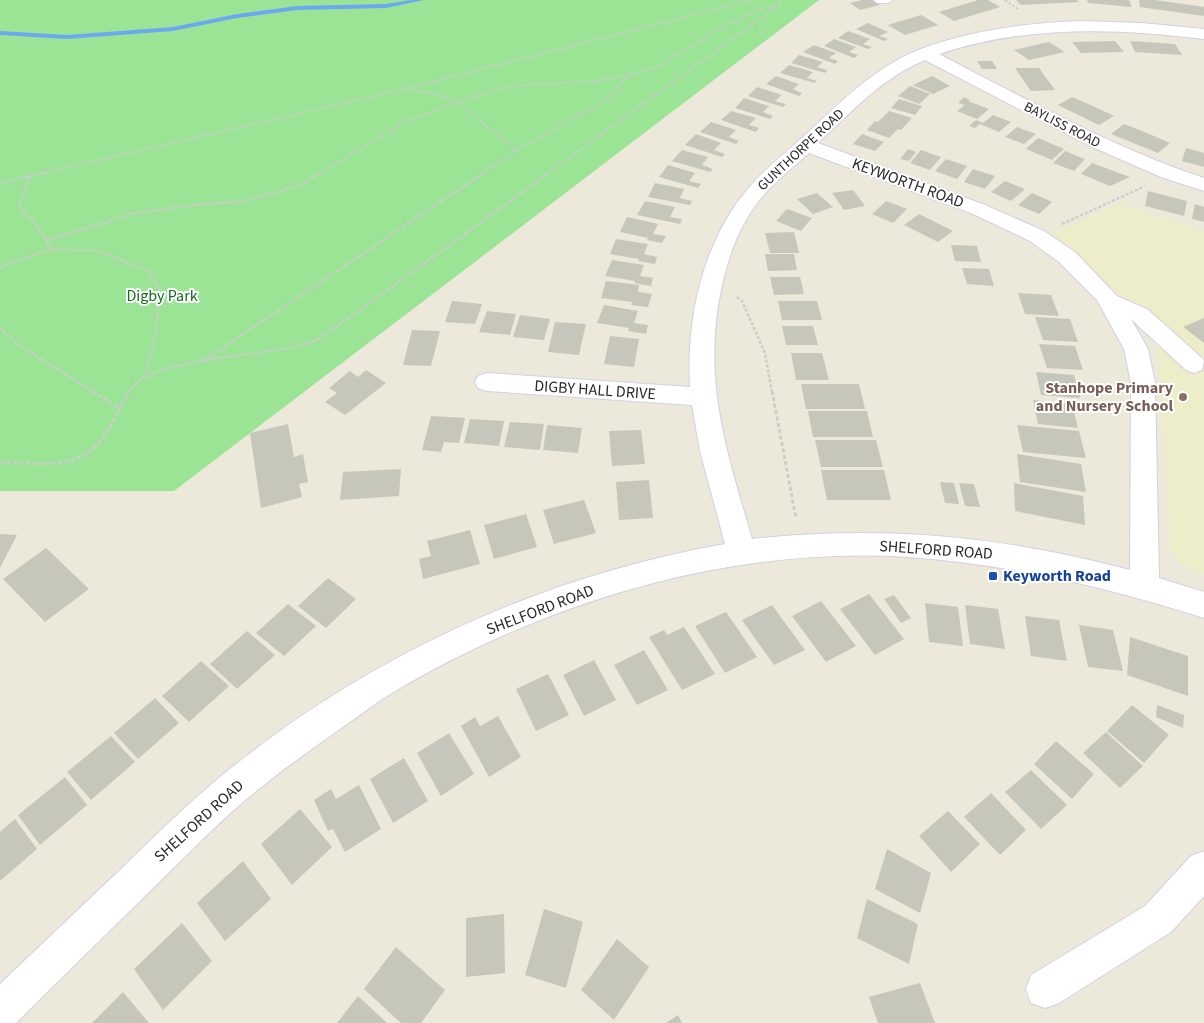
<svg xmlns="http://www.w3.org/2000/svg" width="1204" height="1023" font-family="'Source Sans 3',sans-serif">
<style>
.education{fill:#eeedca}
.green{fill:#9be496}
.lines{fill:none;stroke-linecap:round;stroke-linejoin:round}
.stream{fill:#6ba8f1;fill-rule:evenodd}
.building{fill:#c7c6bb}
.minor-casing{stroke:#d2d0e3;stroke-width:2}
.path-far2{stroke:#ccc;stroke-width:2;stroke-dasharray:2.5 2;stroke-linecap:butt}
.path-far1{stroke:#ccc;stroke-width:2.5;stroke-dasharray:3 2;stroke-linecap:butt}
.path{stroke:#ccc;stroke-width:3;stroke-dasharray:4 2.5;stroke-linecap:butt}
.minor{fill:#fff;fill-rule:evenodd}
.education-dot{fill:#8d6e63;stroke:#fff;stroke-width:2}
.transit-dot{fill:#1a4fb4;stroke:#fff;stroke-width:2}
.labels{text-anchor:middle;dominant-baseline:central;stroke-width:4;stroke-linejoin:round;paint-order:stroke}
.far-street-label{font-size:14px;fill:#292929;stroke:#fff}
.street-label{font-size:16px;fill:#292929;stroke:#fff}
.park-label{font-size:16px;fill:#18681e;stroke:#fff}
.education-label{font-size:16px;font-weight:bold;fill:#785e54;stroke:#fff;text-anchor:end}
.transit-label{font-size:16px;font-weight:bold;fill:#164399;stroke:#fff;text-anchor:start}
</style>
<rect width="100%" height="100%" fill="#ece9db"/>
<!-- education -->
<path class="education" d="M1118 204 1204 231V574L1181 564 1171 551 1159 357 1153 338 1137 315 1091 265 1052 234Z"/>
<!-- green -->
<path class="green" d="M0 0H819L174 491H0Z"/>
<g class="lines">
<!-- stream -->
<path class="stream" d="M411 0H424L386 8 297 10 237 18 173 31 67 39 0 35V31L67 35 173 27 237 14 297 6 386 4Z"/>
</g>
<!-- building -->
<path class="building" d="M862 0H872L880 5 860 10 850 3Z
M978 0H988L1000 7 954 21 939 12Z
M1016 0H1077L1079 2 1021 5Z
M1087 0H1129L1132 7 1088 3Z
M1139 0H1155L1204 7V16L1140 7Z
M921 15 938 25 905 35 888 25Z
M868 23 888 32 879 36 888 39 884 41 856 29Z
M848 31 870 39 863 44 872 47 868 49 838 38Z
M834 39 856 47 849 52 858 55 854 58 824 46Z
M1115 41 1124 52 1081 53 1072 42Z
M1130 41 1175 44 1182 55 1135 52Z
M1049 42 1065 52 1029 60 1014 50Z
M814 45 836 53 829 58 838 61 835 64 803 52Z
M799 55 823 62 817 67 827 70 825 73 791 63Z
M977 61H992L997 69H982Z
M789 65 813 72 807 78 817 81 815 83 780 73Z
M1015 68H1039L1055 90 1031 91Z
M776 76 799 84 793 89 802 93 799 96 766 84Z
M932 76 950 86 933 94 913 85Z
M910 86 930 94 919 104 898 96Z
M757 87 782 95 775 101 786 104 783 107 748 96Z
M964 97 970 100 968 101 989 109 977 119 957 111 965 105 958 103Z
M1072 97 1093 106 1114 116 1099 125 1058 105Z
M744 98 769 106 763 112 773 116 770 119 735 108Z
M899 99 922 106 915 115 891 108Z
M731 111 756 118 749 125 759 128 756 132 721 120Z
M889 111 912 118 901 130 898 129 889 138 867 130 875 121 878 122Z
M993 115 1011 122 999 132 980 124 975 128 969 126 976 120 983 123Z
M711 122 736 130 729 137 739 141 736 144 700 132Z
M1124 124 1147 133 1170 143 1158 153 1111 134Z
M1017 127 1036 134 1024 144 1005 137Z
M696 134 721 143 714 150 725 154 722 157 685 145Z
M862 134 884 142 875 151 853 144Z
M1038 138 1064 149 1052 160 1026 149Z
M1186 148 1204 153V167L1182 161Z
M908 149 916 152 909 161 900 159Z
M682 150 708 157 702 165 713 169 710 172 672 161Z
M921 150 941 157 930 170 910 163Z
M1065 151 1085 159 1074 171 1053 163Z
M946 159 967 166 957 179 935 171Z
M1092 163 1130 177 1110 186 1081 174Z
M668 165 695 173 689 181 701 184 698 188 659 177Z
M973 169 995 176 985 189 964 182Z
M1005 181 1025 189 1011 201 991 192Z
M655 183 684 189 680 198 692 201 690 205 648 197Z
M853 190 865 206 844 210 832 193Z
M1148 191 1187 201 1184 216 1145 206Z
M817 193 833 207 813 214 797 199Z
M1032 193 1052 202 1039 214 1018 205Z
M645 201 675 207 670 217 682 219 680 224 637 215Z
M886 201 907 209 893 223 872 214Z
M1195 204 1204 207V222L1192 219Z
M787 209 812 218 801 231 776 221Z
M919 214 953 231 938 242 904 225Z
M627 217 658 224 653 234 666 236 662 243 647 240 648 238 620 232Z
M794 232 799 253H770L765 233Z
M616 239 648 244 644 254 657 257 655 264 638 261 639 259 610 254Z
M951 245 977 246 981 262 955 261Z
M765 254H794L797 270 768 271Z
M612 260 644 265 640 276 653 278 651 286 634 283 635 281 605 276Z
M962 268 989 269 994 286 967 284Z
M770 277H800L804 294 774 295Z
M606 281 639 285 638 292 652 294 648 307 631 305 632 302 601 298Z
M1018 293 1051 295 1059 316 1025 314Z
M452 301 482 304 475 324 445 322Z
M778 301H817L822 320H782Z
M604 305 638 311 634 323 648 325 646 334 628 331 629 328 597 323Z
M487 311 516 314 510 335 479 332Z
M520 315 550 319 544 340 513 337Z
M1035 317 1070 319 1078 342 1043 340Z
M1204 318V343L1183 327Z
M555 322 586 324 579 355 548 352Z
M782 326H813L818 345H786Z
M412 330 440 331 431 366 403 365Z
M610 336 639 339 634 367 604 364Z
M1039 344 1075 346 1083 370 1047 368Z
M791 353H822L829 380H796Z
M366 370 386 383 345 415 325 402 337 393 329 388 350 371 358 377Z
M1036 372 1074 375 1080 398 1041 395Z
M801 384H859L865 409H806Z
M1033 400 1072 404 1078 428 1038 424Z
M808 411H867L873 437H813Z
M431 416 465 418 459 443 444 442 441 452 422 450Z
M470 419 504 421 499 446 464 443Z
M510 422 544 424 540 450 504 447Z
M288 424 294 457 303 454 308 482 299 484 302 497 261 508 250 433Z
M547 425 582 428 578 453 543 450Z
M1017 425 1079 431 1086 458 1023 452Z
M641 430 645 464 612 466 609 431Z
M815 440H876L883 467H821Z
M1017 454 1081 464 1086 492 1020 482Z
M401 469 399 496 340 500 343 472Z
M821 470H884L891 500H827Z
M649 480 653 518 619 520 616 482Z
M940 482 954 483 959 504 945 503Z
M959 483 974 484 980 507 965 506Z
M1014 483 1083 496 1085 525 1015 511Z
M584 500 596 533 554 544 543 510Z
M526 514 537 547 494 559 484 525Z
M470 530 480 564 423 579 419 559 431 556 427 541Z
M0 534 17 535 0 568Z
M46 548 89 589 45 622 3 579Z
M328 578 356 599 326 628 298 606Z
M869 594 904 639 875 655 840 609Z
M894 595 911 618 901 623 884 599Z
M821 601 856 646 826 662 792 616Z
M925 603 958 607 963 646 929 642Z
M288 604 316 626 284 656 256 633Z
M772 605 805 650 774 665 742 620Z
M965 605 998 609 1005 649 970 644Z
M726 612 757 657 725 673 695 626Z
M1025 616 1059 620 1067 661 1031 656Z
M1079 625 1113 630 1123 671 1088 667Z
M684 627 715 674 682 690 649 637 664 630 667 635Z
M247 631 275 655 237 689 210 664Z
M1130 637 1188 656V696L1127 675Z
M644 650 668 690 637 705 614 665Z
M594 660 616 700 584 716 563 675Z
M201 661 229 686 189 722 162 696Z
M548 674 569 715 536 731 516 689Z
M155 698 179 723 138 759 114 733Z
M1132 705 1169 735 1144 763 1107 731Z
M1157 705 1184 715 1183 728 1156 717Z
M498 716 521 757 489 777 461 726 475 717 480 726Z
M1106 732 1143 766 1120 788 1083 753Z
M449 733 474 774 441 796 417 753Z
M111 736 135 762 91 800 67 772Z
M1056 741 1094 774 1072 799 1034 764Z
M404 758 428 801 393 823 370 779Z
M1031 770 1067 805 1041 829 1005 792Z
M65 777 87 805 40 845 18 815Z
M359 785 381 829 345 852 333 829 328 831 314 800 331 789 336 799Z
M991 793 1026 830 1000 855 964 817Z
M300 809 332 847 292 885 261 844Z
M948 811 980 844 951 872 919 836Z
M15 819 37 849 0 881V832Z
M887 849 931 873 920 913 875 889Z
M243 861 271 899 225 941 197 903Z
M867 899 918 924 909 964 857 938Z
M544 909 583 922 566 988 525 975Z
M504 914 505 973 466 977V918Z
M182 923 212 961 163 1010 134 969Z
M617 939 649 967 614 1020 581 990Z
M396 947 445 990 421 1023H401L364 989Z
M920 983 935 1023H878L869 997Z
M123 992 149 1023H92Z
M358 996 387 1023H337Z
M678 1015 682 1023H666Z"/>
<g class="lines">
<!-- minor casing -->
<g class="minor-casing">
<path id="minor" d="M874 0H892L889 3H877Z
M1081 21 1142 23 1204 29V39C1115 28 1026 25 939 54 1026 99 1111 147 1204 178V191L1161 177 1090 146 925 60C883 77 850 113 818 143L985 205 1044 231 1075 252 1117 296 1147 309 1202 358 1204 361 1202 370 1194 373 1186 370 1131 319 1148 349 1155 383 1159 578 1204 592V618C1107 587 1009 564 907 557 729 546 549 601 397 690 379 700 363 713 347 724 313 748 280 771 249 797 213 827 180 862 146 895 103 937 59 980 16 1023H0V984C40 946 80 908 120 870 154 837 188 803 225 773 369 656 542 576 725 544L700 451 692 405 487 391 478 388 475 382 478 376 487 373 690 387C686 315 704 237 753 183 773 161 797 144 817 124 848 95 881 64 921 49 972 30 1027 23 1081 21ZM809 153 971 213 1030 241 1059 262 1097 300 1124 349 1131 383 1130 570C1003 536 883 525 752 539 727 452 702 382 721 290 727 261 737 231 755 206 770 185 790 170 809 153Z
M1204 851V896L1171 932 1059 1003 1045 1008 1031 1003 1026 989 1031 975 1145 906 1191 856Z"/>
</g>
<!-- path-far2 -->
<path class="path-far2" d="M1005 0 1018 9
M407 89 436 94 457 102 517 150
M43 173 388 93 752 0
M320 173 406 122 457 102 508 86 599 81 655 68 732 22 760 9 775 6
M483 173 517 150 607 100 630 74
M548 173 778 6 780 4 779 0"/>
<!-- path-far1 -->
<path class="path-far1" d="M29 177 19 205 41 231 51 249
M0 183 48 172
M1062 224 1143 187
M47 241 130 214 193 205 246 201 300 185 322 172
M0 267 51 249 100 251 148 271 161 292 153 347 144 377
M737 297 742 301 765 353 772 392
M0 327 19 345 94 392
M203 361 485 172
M128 392C150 356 269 357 309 343 321 339 332 329 342 323L550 172"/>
<!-- path -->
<path class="path" d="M92 391 119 408
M772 391 796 518
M0 462C29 463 78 470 98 444 111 429 119 408 129 391"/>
<!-- minor -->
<use href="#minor" class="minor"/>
</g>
<!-- markers -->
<circle class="education-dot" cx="1183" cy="397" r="5"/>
<rect class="transit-dot" x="988" y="571" width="10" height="10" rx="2.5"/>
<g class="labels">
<!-- far-street labels -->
<g class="far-street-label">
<text transform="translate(1062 125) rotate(27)">BAYLISS ROAD</text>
<text transform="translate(801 150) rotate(-43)">GUNTHORPE ROAD</text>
</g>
<!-- street labels -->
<g class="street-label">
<text transform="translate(908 183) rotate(20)">KEYWORTH ROAD</text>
<text transform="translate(595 390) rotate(4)">DIGBY HALL DRIVE</text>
<text transform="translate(936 550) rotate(4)">SHELFORD ROAD</text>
<text transform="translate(540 610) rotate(-21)">SHELFORD ROAD</text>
<text transform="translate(199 821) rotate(-42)">SHELFORD ROAD</text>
</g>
<!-- park labels -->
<g class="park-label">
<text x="162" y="296">Digby Park</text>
</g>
<!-- education labels -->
<g class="education-label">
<text x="1173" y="388">Stanhope Primary<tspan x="1173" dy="18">and Nursery School</tspan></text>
</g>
<!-- transit labels -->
<g class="transit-label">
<text x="1003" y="576">Keyworth Road</text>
</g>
</g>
</svg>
